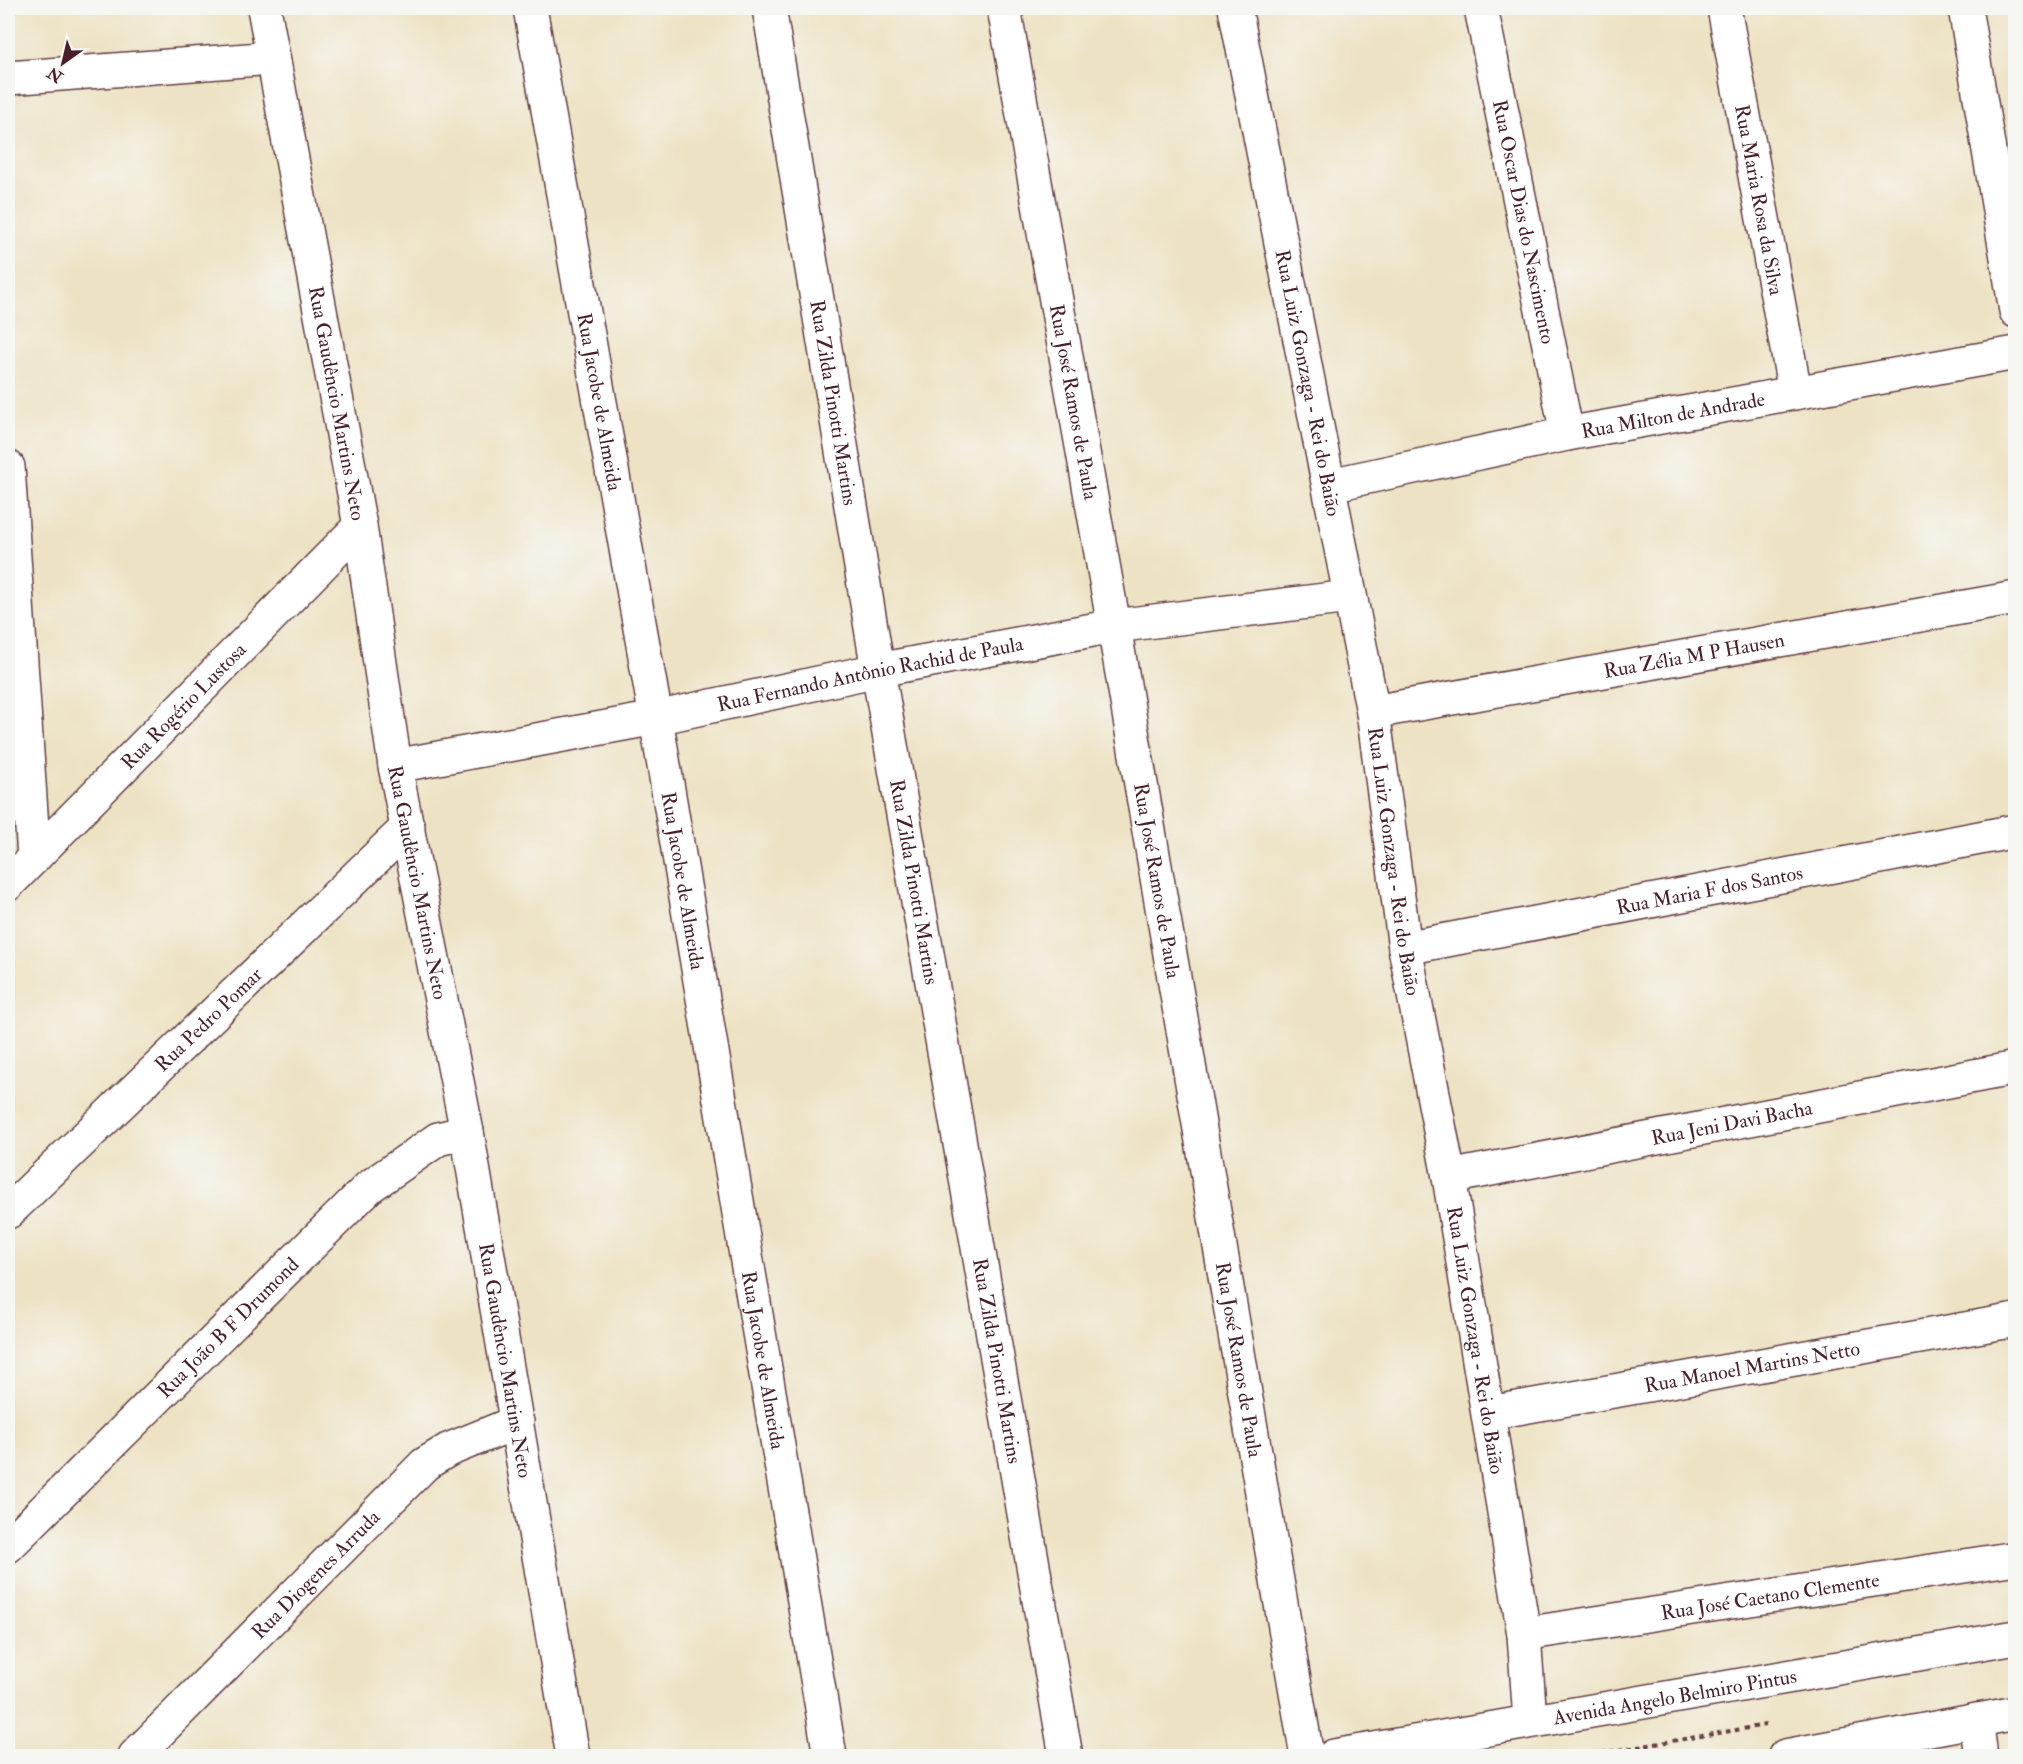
<svg xmlns="http://www.w3.org/2000/svg" width="2023" height="1764" font-family="'IM FELL Double Pica',serif">
<style>
.lines{fill:none;stroke-linecap:round;stroke-linejoin:round}
.street-casing{stroke:#623c42;stroke-width:36}
.secondary-casing{stroke:#623c42;stroke-width:36}
.path{stroke:#623c42;stroke-width:4;stroke-dasharray:4.5 4.5;stroke-linecap:butt}
.street{stroke:#fff;stroke-width:33}
.secondary{stroke:#fff;stroke-width:33}
.labels{text-anchor:middle;dominant-baseline:central;stroke-width:4.5;stroke-linejoin:round;paint-order:stroke}
.street-label{font-size:20px;fill:#4a1f2b;stroke:#f6f6f2}
</style>
<rect width="100%" height="100%" fill="#f6f6f2"/>
<filter id="ink" filterUnits="userSpaceOnUse"><feTurbulence type="fractalNoise" baseFrequency=".0167" numOctaves="2"/><feDisplacementMap in="SourceGraphic" scale="12" xChannelSelector="R" yChannelSelector="G"/><feConvolveMatrix kernelMatrix="1 2 1 2 8 2 1 2 1" color-interpolation-filters="sRGB"/></filter>
<filter id="wash" filterUnits="userSpaceOnUse"><feTurbulence type="fractalNoise" baseFrequency=".008" numOctaves="4" result="noise"/><feDisplacementMap in="SourceGraphic" scale="24" xChannelSelector="R" yChannelSelector="G"/><feGaussianBlur stdDeviation="1.35" result="paint"/><feColorMatrix in="noise" values="0 0 0 0 0 0 0 0 0 0 0 0 0 0 0 0 0 1.4 0 .05"/><feComposite in="paint" operator="in"/></filter>
<g filter="url(#wash)">
<rect width="100%" height="100%" fill="#ede2c3"/>
</g>
<g filter="url(#ink)">
<g class="lines">
<!-- street casing -->
<g class="street-casing">
<g id="street">
<path id="s1" d="M264 8 360 526 395 766 467 1132 573 1756"/>
<path id="s2" d="M530 8 656 718 830 1756"/>
<path id="s3" d="M769 8 878 670 1066 1756"/>
<path id="s4" d="M1004 8 1114 626 1307 1756"/>
<path id="s5" d="M1235 8 1373 712 1405 948 1449 1177 1524 1634 1530 1721"/>
<path id="s6" d="M1481 8 1567 434"/>
<path id="s7" d="M1724 8 1795 392"/>
<path d="M1965 8 2016 311"/>
<path d="M8 78 273 58"/>
<path d="M8 467 34 858"/>
<path id="s8" d="M1330 485 1567 434 2016 353"/>
<path id="s9" d="M1373 712 2016 598"/>
<path id="s10" d="M395 766 656 718 878 670 1114 626 1349 597"/>
<path id="s11" d="M8 884 360 526"/>
<path id="s12" d="M1405 948 2016 831"/>
<path id="s13" d="M1449 1177 2016 1068"/>
<path id="s14" d="M8 1212 408 827"/>
<path id="s15" d="M1489 1413 2016 1320"/>
<path id="s16" d="M8 1546 369 1187 438 1139 467 1132"/>
<path id="s17" d="M1524 1634 2016 1558"/>
<path d="M1976 1720 1981 1756"/>
<path id="s18" d="M135 1756 425 1464 448 1450 517 1422"/>
</g>
</g>
<!-- secondary casing -->
<g class="secondary-casing">
<g id="secondary">
<path id="s19" d="M1334 1756 2016 1637"/>
<path d="M1785 1756 2016 1713"/>
</g>
</g>
<!-- path -->
<path class="path" d="M1584 1756 1766 1725"/>
<!-- street -->
<use href="#street" class="street"/>
<!-- secondary -->
<use href="#secondary" class="secondary"/>
</g>
</g>
<g class="labels">
<!-- street labels -->
<g class="street-label">
<text stroke="none"><textPath href="#s7" startOffset="195">Rua Maria Rosa da Silva</textPath></text>
<text stroke="none"><textPath href="#s6" startOffset="218">Rua Oscar Dias do Nascimento</textPath></text>
<text stroke="none"><textPath href="#s5" startOffset="382">Rua Luiz Gonzaga - Rei do Baião</textPath></text>
<text stroke="none"><textPath href="#s1" startOffset="402">Rua Gaudêncio Martins Neto</textPath></text>
<text stroke="none"><textPath href="#s2" startOffset="400">Rua Jacobe de Almeida</textPath></text>
<text stroke="none"><textPath href="#s3" startOffset="400">Rua Zilda Pinotti Martins</textPath></text>
<text stroke="none"><textPath href="#s4" startOffset="400">Rua José Ramos de Paula</textPath></text>
<text stroke="none"><textPath href="#s8" startOffset="350">Rua Milton de Andrade</textPath></text>
<text stroke="none"><textPath href="#s9" startOffset="326">Rua Zélia M P Hausen</textPath></text>
<text stroke="none"><textPath href="#s10" startOffset="484">Rua Fernando Antônio Rachid de Paula</textPath></text>
<text stroke="none"><textPath href="#s11" startOffset="250">Rua Rogério Lustosa</textPath></text>
<text stroke="none"><textPath href="#s5" startOffset="868">Rua Luiz Gonzaga - Rei do Baião</textPath></text>
<text stroke="none"><textPath href="#s2" startOffset="886">Rua Jacobe de Almeida</textPath></text>
<text stroke="none"><textPath href="#s1" startOffset="888">Rua Gaudêncio Martins Neto</textPath></text>
<text stroke="none"><textPath href="#s3" startOffset="886">Rua Zilda Pinotti Martins</textPath></text>
<text stroke="none"><textPath href="#s4" startOffset="886">Rua José Ramos de Paula</textPath></text>
<text stroke="none"><textPath href="#s12" startOffset="310">Rua Maria F dos Santos</textPath></text>
<text stroke="none"><textPath href="#s14" startOffset="278">Rua Pedro Pomar</textPath></text>
<text stroke="none"><textPath href="#s13" startOffset="288">Rua Jeni Davi Bacha</textPath></text>
<text stroke="none"><textPath href="#s16" startOffset="310">Rua João B F Drumond</textPath></text>
<text stroke="none"><textPath href="#s5" startOffset="1354">Rua Luiz Gonzaga - Rei do Baião</textPath></text>
<text stroke="none"><textPath href="#s1" startOffset="1374">Rua Gaudêncio Martins Neto</textPath></text>
<text stroke="none"><textPath href="#s2" startOffset="1372">Rua Jacobe de Almeida</textPath></text>
<text stroke="none"><textPath href="#s3" startOffset="1372">Rua Zilda Pinotti Martins</textPath></text>
<text stroke="none"><textPath href="#s4" startOffset="1372">Rua José Ramos de Paula</textPath></text>
<text stroke="none"><textPath href="#s15" startOffset="267">Rua Manoel Martins Netto</textPath></text>
<text stroke="none"><textPath href="#s18" startOffset="256">Rua Diogenes Arruda</textPath></text>
<text stroke="none"><textPath href="#s17" startOffset="249">Rua José Caetano Clemente</textPath></text>
<text stroke="none"><textPath href="#s19" startOffset="346">Avenida Angelo Belmiro Pintus</textPath></text>
</g>
</g>
<!-- margin -->
<rect width="2023" height="1764" fill="none" stroke="#f6f6f2" stroke-width="30"/>
<!-- north arrow -->
<g transform="translate(63 63) rotate(214)" stroke="#f6f6f2" stroke-width="4.5" paint-order="stroke">
<path d="M0-4.5L10 22L0 15L-10 22Z" fill="#4a1f2b"/>
<text y="-9" font-size="16" font-weight="bold" text-anchor="middle" fill="#4a1f2b">N</text>
</g>
</svg>
